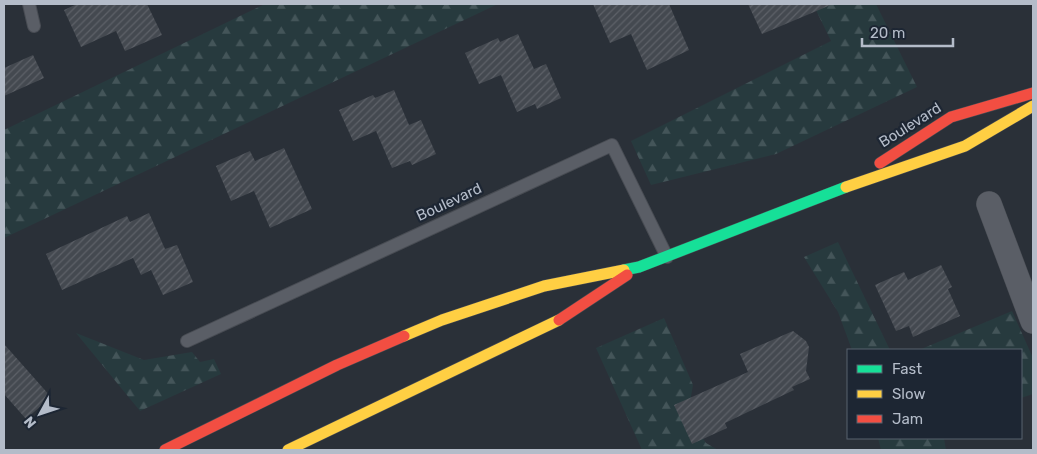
<svg xmlns="http://www.w3.org/2000/svg" width="1037" height="454" font-family="Rubik,sans-serif">
<style>
.forest{fill:url(#forest-firs)}
.building{fill:url(#building-hatch)}
.lines{fill:none;stroke-linecap:round;stroke-linejoin:round}
.lane-casing{stroke:#484c53;stroke-width:14}
.street-casing{stroke:#484c53;stroke-width:26}
.fast-casing{stroke:#484c53;stroke-width:12}
.slow-casing{stroke:#484c53;stroke-width:12}
.jam-casing{stroke:#484c53;stroke-width:12}
.lane{stroke:#5a5e66;stroke-width:12}
.street{stroke:#5a5e66;stroke-width:25}
.fast{stroke:#16e098;stroke-width:11}
.slow{stroke:#ffcf43;stroke-width:11}
.jam{stroke:#f24e42;stroke-width:11}
.labels{text-anchor:middle;dominant-baseline:central;stroke-width:4.5;stroke-linejoin:round;paint-order:stroke}
.street-label{font-size:15px;fill:#b4bcc9;stroke:#1d2633}
</style>
<defs>
<pattern id="forest-firs" width="22" height="20" patternUnits="userSpaceOnUse" patternTransform="scale(1.25)"><rect width="22" height="20" fill="#273a3e"/><path d="M5 1l3.5 6h-7zM16 11l3.5 6h-7z" fill="#445559"/></pattern>
<pattern id="building-hatch" width="6" height="6" patternUnits="userSpaceOnUse" patternTransform="scale(1.25)"><rect width="6" height="6" fill="#444950"/><path d="M-1 1l2-2M0 6l6-6M5 7l2-2" fill="none" stroke="#5d6168"/></pattern>
</defs>
<rect width="100%" height="100%" fill="#2a3038"/>
<!-- forest -->
<path class="forest" d="M265 4H498L4 238V130Z
M813 4H876L917 87 776 154 651 185 631 141 831 41Z
M838 242 890 350H852L838 312 804 257Z
M1012 311 1033 358V394L1021 398V350H919Z
M664 318 693 385 689 408 695 427 706 443 718 450H642L596 348Z
M76 333 144 360 192 352 200 362 214 359 221 374 140 411Z
M878 438H944L946 450H881Z"/>
<!-- building -->
<path class="building" d="M77 4H147L162 35 125 51 116 31 81 47 64 10Z
M593 4H669L689 50 647 70 631 34 610 43Z
M748 4H833L762 34Z
M518 34 534 69 546 64 561 98 537 109 535 104 517 112 501 75 479 84 465 53 498 38 500 42Z
M33 55 44 78 4 96V68Z
M394 90 409 125 421 120 436 154 412 165 410 161 392 168 376 131 353 141 339 110 373 95 375 98Z
M284 148 312 209 270 228 254 191 231 201 216 166 250 151 255 161Z
M149 213 165 249 177 245 193 282 163 295 151 270 141 275 133 258 62 290 46 254 127 216 130 222Z
M941 265 952 287 948 289 960 316 913 337 909 326 896 331 875 285 904 272 908 280Z
M793 331 806 341 809 347 806 371 810 379 792 387 794 390 725 423 727 428 692 444 674 405 748 372 740 354Z
M4 344 51 397 26 419 4 394Z"/>
<g class="lines">
<!-- lane casing -->
<g class="lane-casing">
<path id="lane" d="M29 4 34 26
M187 341 612 145 667 257"/>
</g>
<!-- street casing -->
<g class="street-casing">
<path id="street" d="M989 204 1033 321"/>
</g>
<!-- fast casing -->
<g class="fast-casing">
<path id="fast" d="M624 270 639 267 846 187"/>
</g>
<!-- slow casing -->
<g class="slow-casing">
<path id="slow" d="M846 187 965 146 1033 106
M404 336 442 320 544 286 624 270
M288 450 559 320"/>
</g>
<!-- jam casing -->
<g class="jam-casing">
<path id="jam" d="M880 163 951 117 1033 93
M559 320 627 275
M165 450 337 365 404 336"/>
</g>
<!-- lane -->
<use href="#lane" class="lane"/>
<!-- street -->
<use href="#street" class="street"/>
<!-- fast -->
<use href="#fast" class="fast"/>
<!-- slow -->
<use href="#slow" class="slow"/>
<!-- jam -->
<use href="#jam" class="jam"/>
</g>
<g class="labels">
<!-- street labels -->
<g class="street-label">
<text transform="translate(910 125) rotate(-32)">Boulevard</text>
<text transform="translate(449 202) rotate(-25)">Boulevard</text>
</g>
</g>
<!-- border -->
<rect width="1037" height="454" fill="none" stroke="#b4bcc9" stroke-width="10"/>
<!-- legend -->
<rect x="847" y="349" width="175" height="90" fill="#1d2633" stroke="#59626f"/>
<rect x="857" y="365" width="25" height="8" fill="#16e098" stroke="#59626f"/>
<text x="892" y="374" font-size="15" fill="#b4bcc9">Fast</text>
<rect x="857" y="390" width="25" height="8" fill="#ffcf43" stroke="#59626f"/>
<text x="892" y="399" font-size="15" fill="#b4bcc9">Slow</text>
<rect x="857" y="415" width="25" height="8" fill="#f24e42" stroke="#59626f"/>
<text x="892" y="424" font-size="15" fill="#b4bcc9">Jam</text>
<!-- north arrow -->
<g transform="translate(40 414) rotate(230)" stroke="#1d2633" stroke-width="4" paint-order="stroke">
<path d="M0-4L9 19L0 12L-9 19Z" fill="#b4bcc9"/>
<text y="-8" font-size="14" font-weight="bold" text-anchor="middle" fill="#b4bcc9">N</text>
</g>
<!-- scale -->
<path d="M862 38v8h91v-8" fill="none" stroke="#b4bcc9" stroke-width="2.5"/>
<text x="870" y="38" font-size="15" fill="#b4bcc9" stroke="#1d2633" stroke-width="4" paint-order="stroke">20 m</text>
</svg>
